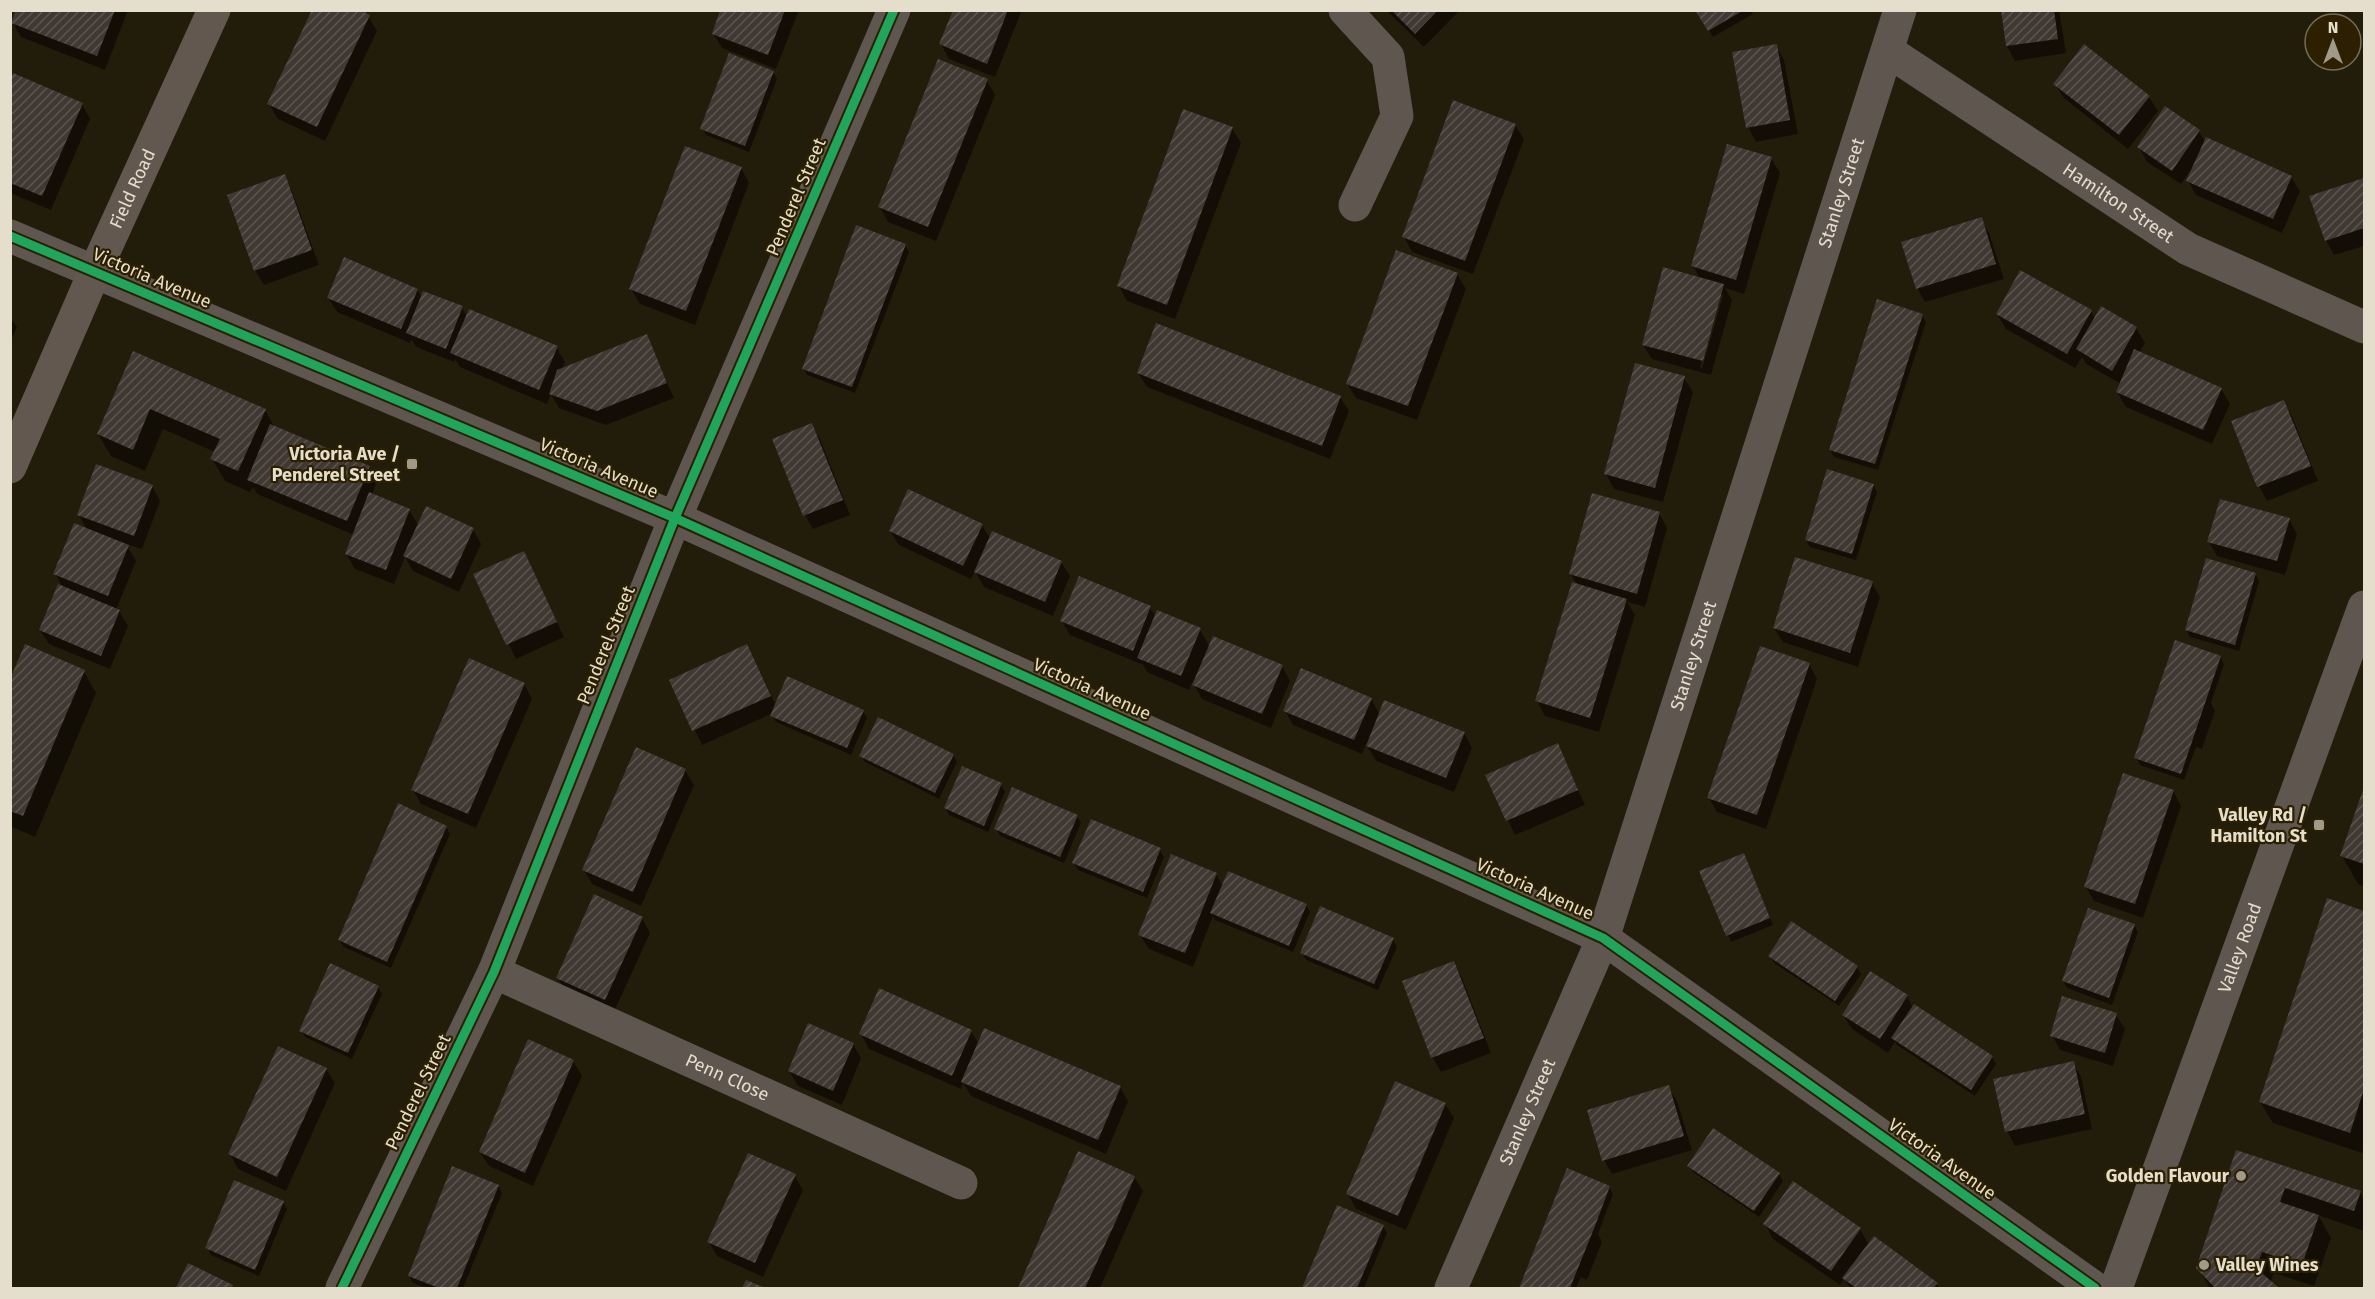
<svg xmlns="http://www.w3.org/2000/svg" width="2375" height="1299" font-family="'Fira Sans',sans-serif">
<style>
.shadow{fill:#0007;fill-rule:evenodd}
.building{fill:url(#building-hatch)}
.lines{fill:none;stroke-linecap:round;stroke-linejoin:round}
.street{stroke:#605650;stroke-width:33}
.secondary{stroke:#63584f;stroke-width:33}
.cycleway-casing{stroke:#2c2001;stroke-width:13}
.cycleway{stroke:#20a55d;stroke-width:9}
.poi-dot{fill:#a19a88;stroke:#2c2001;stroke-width:2}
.labels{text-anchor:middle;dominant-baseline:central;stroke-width:4.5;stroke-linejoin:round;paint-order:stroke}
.street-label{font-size:18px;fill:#e5decc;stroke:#2c2001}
.poi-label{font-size:18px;font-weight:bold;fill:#e5decc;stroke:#2c2001;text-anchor:end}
</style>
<defs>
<pattern id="building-hatch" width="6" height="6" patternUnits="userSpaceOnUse" patternTransform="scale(1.5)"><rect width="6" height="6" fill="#403833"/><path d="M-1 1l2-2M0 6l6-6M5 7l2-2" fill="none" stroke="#5b544f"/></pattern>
</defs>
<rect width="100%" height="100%" fill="#221c0b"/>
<!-- shadow -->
<path class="shadow" d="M18 10H128L105 70 21 37 13 23Z
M722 10H799L776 69 722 48 713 33Z
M955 10H1022L995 77 949 59 941 44Z
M1386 10H1460L1424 47Z
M1697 10H1751L1753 14 1713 37Z
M2002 10H2059L2066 53 2015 61 2007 46Z
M368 16 377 31 325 141 278 119 269 104Z
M1776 45 1784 60 1798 134 1756 142 1748 127Z
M773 72 777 79 749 152 706 135 702 128Z
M987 81 995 95 936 241 888 222 880 207Z
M10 82 82 104 90 119 51 210 10 193Z
M2055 84 2149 97 2158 111 2128 149 2064 98Z
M1515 125 1524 139 1473 274 1412 252 1404 237Z
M1232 128 1241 143 1175 319 1127 301 1119 286Z
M2199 131 2205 142 2291 177 2300 191 2282 233 2196 195 2188 181 2192 172 2190 171 2181 184 2147 162 2139 147Z
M1771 158 1780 173 1744 294 1725 288 1732 300 1711 375 1652 359 1643 345 1700 279 1693 266ZM1720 295H1723L1702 369 1700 368Z
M741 168 749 183 695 325 640 304 631 289Z
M284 176 292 191 319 265 264 285 255 270Z
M2364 180V246L2334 255 2326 241 2311 197Z
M1981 219 1989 233 2004 279 1925 302 1917 288Z
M905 245 909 252 855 393 807 375 803 368Z
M1457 274 1466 289 1417 420 1356 398 1347 383Z
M417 290 422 297 462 308 467 317 557 348 565 362 562 370 646 335 674 398 606 425 559 408 551 394 547 404 460 367 455 359 454 362 416 347 411 339 410 343 337 312 328 298Z
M2091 311 2095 319 2136 328 2145 343 2139 353 2221 389 2230 404 2212 444 2126 407 2117 392 2121 384 2086 364 2082 357 2075 368 2006 329 1997 314Z
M1922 315 1926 322 1878 470 1834 457 1830 450Z
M10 317 17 327 10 342Z
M134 353 265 410 275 428 369 467 377 481 372 495 409 510 418 525 473 529 481 544 459 592 413 571 405 557 394 584 355 569 346 554 354 535 257 494 253 487 250 492 225 481 212 459 215 452 163 429 145 471 111 456 98 434Z
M1138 373 1340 397 1349 411 1330 459 1147 387Z
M1684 378 1693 392 1663 502 1614 489 1606 474Z
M2284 402 2292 416 2318 481 2267 501 2259 486 2233 422Z
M811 425 820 439 850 515 813 529 805 515Z
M1873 485 1877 492 1856 560 1810 547 1806 540Z
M152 486 160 501 142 549 126 544 136 561 116 610 119 611 128 626 110 669 49 644 40 630 63 588 55 573 87 530 79 515Z
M1659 513 1667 528 1645 607 1627 602 1635 615 1599 732 1545 716 1537 701 1577 585 1571 574Z
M2289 519 2297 534 2285 575 2217 556 2209 542Z
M982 525 990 539 1061 562 1070 576 1053 616 984 587 975 571 971 579 899 545 890 531Z
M523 553 564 637 516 659 475 575Z
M2255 574 2259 581 2239 651 2190 637 2186 630Z
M1872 583 1880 597 1858 667 1783 642 1774 628Z
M1150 608 1156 617 1200 630 1210 647 1282 666 1290 681 1271 728 1202 699 1192 682 1189 690 1147 672 1142 663 1141 664 1070 635 1062 621Z
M2220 657 2224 664 2211 703 2215 711 2202 749 2196 747 2184 780 2140 765 2136 758Z
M755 661 776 706 863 711 867 718 851 755 776 722 771 714 702 745 671 681Z
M1809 664 1817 679 1766 829 1717 812 1709 798Z
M84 671 96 693 35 837 10 826V683Z
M524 684 532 699 476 828 421 804 413 790Z
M1371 699 1380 715 1464 733 1472 748 1454 792 1376 761 1366 744 1362 754 1293 725 1285 711Z
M1557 745 1585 805 1515 835 1487 776Z
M953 755 957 762 939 799 865 762 861 756Z
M963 768 1001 785 1005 792 988 832 949 815 945 808Z
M685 770 694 785 641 906 592 884 584 870Z
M2364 790V886L2358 884 2342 856Z
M2173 791 2181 806 2143 918 2094 901 2086 887Z
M1077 816 1081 823 1064 863 1000 836 996 829Z
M1091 821 1160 850 1164 857 1147 898 1078 870 1074 863Z
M446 827 450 834 391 968 344 947 339 940Z
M1747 861 1773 925 1731 942 1701 872Z
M1216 874 1223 886 1306 905 1310 912 1293 952 1215 920 1213 916 1193 967 1149 949 1140 935Z
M2328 900 2364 913V1146L2362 1153 2273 1123 2260 1102Z
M1320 908 1393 940 1397 947 1378 990 1306 960 1302 953Z
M642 918 650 933 613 1014 566 992 558 978Z
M2134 925 2138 932 2112 1005 2067 988 2063 981Z
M1770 956 1857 967 1861 974 1839 1006 1774 963Z
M1453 963 1462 978 1491 1053 1441 1072 1433 1058 1404 982Z
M378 987 382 994 352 1059 305 1037 301 1030Z
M1907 996 1913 1008 1992 1057 1996 1064 1975 1096 1897 1045 1895 1042 1888 1053 1852 1029 1843 1015Z
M2116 1015 2125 1029 2113 1066 2060 1050 2052 1035Z
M971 1031 979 1044 1120 1087 1128 1101 1106 1154 971 1096 963 1083 961 1089 869 1049 861 1034Z
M853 1044 861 1058 842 1105 798 1086 789 1071Z
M573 1061 582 1076 533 1186 489 1166 480 1152Z
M2073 1063 2081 1077 2092 1129 2015 1146 2007 1131Z
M326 1069 335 1083 286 1191 238 1169 230 1154Z
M1668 1087 1677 1101 1692 1150 1612 1174 1604 1160Z
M1445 1104 1454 1118 1406 1230 1356 1209 1348 1194Z
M2237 1152 2360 1192 2364 1201V1231L2318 1215 2331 1238 2314 1286 2274 1273 2270 1283 2277 1288H2210L2198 1268Z
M1079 1153 1134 1177 1143 1191 1100 1288H1019Z
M1689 1166 1779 1174 1783 1181 1759 1217 1693 1172Z
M794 1175 803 1190 763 1277 717 1256 709 1242Z
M498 1186 502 1193 463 1288H427L413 1283 409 1276Z
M1609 1187 1613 1194 1598 1234 1602 1242 1587 1280 1581 1277 1576 1288H1520L1535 1251Z
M283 1202 287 1209 259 1276 211 1255 207 1248Z
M1338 1207 1383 1226 1387 1233 1364 1288H1304Z
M1765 1224 1860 1229 1869 1245 1937 1284 1939 1288H1850L1844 1278 1840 1285 1773 1239Z
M189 1265 232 1286 234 1288H177Z"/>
<!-- building -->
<path class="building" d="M16 10H115L97 56 11 23Z
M312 10H360L370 15 317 127 267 104Z
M720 10H785L768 55 712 34Z
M953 10H1008L987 64 939 44Z
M1391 10H1438L1415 34Z
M1695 10H1744L1708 31Z
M2001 10H2054L2058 39 2006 46Z
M1777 44 1790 120 1746 128 1732 52Z
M2084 44 2150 96 2119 135 2053 84Z
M729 53 774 71 745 146 700 129Z
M938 59 988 79 928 227 878 207Z
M13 73 83 103 42 196 10 183V78Z
M1453 100 1516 124 1465 261 1402 237Z
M2165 106 2200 130 2172 171 2137 147Z
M1183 109 1233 127 1167 305 1117 286Z
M2206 137 2292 176 2273 219 2186 181Z
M1727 144 1772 157 1736 280 1691 266Z
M685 146 742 167 686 311 629 289Z
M285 174 312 250 254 271 227 195Z
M2364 178V228L2325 241 2309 196Z
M1982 217 1996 264 1916 289 1901 242Z
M856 225 906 244 852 387 802 369Z
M1396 250 1458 273 1408 406 1346 384Z
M344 257 418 289 401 329 327 298Z
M1663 267 1724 284 1703 361 1642 345Z
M2020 270 2092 310 2067 354 1996 314Z
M423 291 463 306 446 349 406 333Z
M1877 299 1923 314 1875 464 1829 450Z
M2101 306 2137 327 2112 371 2076 349Z
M469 309 558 346 539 390 450 353Z
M1156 323 1341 396 1322 446 1137 373Z
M647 334 667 383 597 411 549 394 557 370Z
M2134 349 2222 388 2203 430 2116 392Z
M133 351 266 409 238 471 210 459 220 439 150 409 133 450 97 434Z
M1635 363 1685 376 1655 488 1604 474Z
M2284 400 2311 466 2257 487 2231 421Z
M812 423 843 500 803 516 772 439Z
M270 424 370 466 347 521 247 480Z
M96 464 153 485 134 536 77 515Z
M1827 469 1874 484 1852 554 1805 540Z
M908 489 983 524 963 566 889 531Z
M369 492 410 509 386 570 345 554Z
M1592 493 1660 512 1637 594 1569 574Z
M2220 499 2290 518 2277 561 2207 542Z
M426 506 474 528 451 579 403 556Z
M74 523 129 545 108 596 53 574Z
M992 531 1062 561 1045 602 974 572Z
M524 551 557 622 506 645 473 574Z
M1795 557 1873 581 1850 653 1773 628Z
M2206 558 2256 573 2235 645 2185 630Z
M1079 576 1151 606 1133 651 1060 621Z
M1572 582 1627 599 1590 718 1535 701Z
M58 584 120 610 101 656 39 630Z
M1157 610 1201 628 1181 676 1137 658Z
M1213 636 1283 665 1262 714 1192 685Z
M2175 640 2221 656 2181 774 2134 758Z
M25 644 85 670 23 816 10 811V679Z
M747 644 771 696 692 731 669 680Z
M1760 646 1810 663 1757 815 1707 798Z
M469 658 525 683 468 814 411 790Z
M1301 668 1372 698 1354 740 1283 711Z
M787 676 864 710 847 748 770 716Z
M1384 700 1465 732 1446 778 1366 746Z
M878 717 954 754 935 793 859 756Z
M1558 743 1578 790 1506 821 1485 775Z
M636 747 686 769 633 892 582 870Z
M962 766 1002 783 984 826 944 808Z
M2123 773 2174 790 2135 904 2084 887Z
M1012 787 1078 815 1060 857 994 829Z
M2364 787V864L2340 856Z
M398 803 447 826 387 962 338 940Z
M1091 819 1161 848 1143 892 1072 863Z
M1744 853 1770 918 1726 936 1699 871Z
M1171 854 1217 873 1185 953 1138 935Z
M1228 871 1307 904 1289 946 1210 913Z
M594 894 643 917 605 1000 556 978Z
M2327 898 2364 911V1089L2350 1133 2259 1102Z
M1320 906 1394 938 1374 984 1300 953Z
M2088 908 2135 924 2109 998 2062 981Z
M1791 921 1858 966 1835 1001 1768 956Z
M1454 961 1484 1038 1431 1058 1402 981Z
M330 963 379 986 348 1053 299 1031Z
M1870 971 1908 995 1880 1039 1842 1015Z
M879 988 972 1030 952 1076 859 1034Z
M2062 996 2117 1013 2105 1053 2050 1036Z
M1914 1004 1993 1056 1971 1090 1891 1038Z
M808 1023 854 1043 833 1091 788 1071Z
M984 1028 1121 1086 1098 1140 961 1082Z
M528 1039 574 1060 525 1173 479 1152Z
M278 1046 327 1068 277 1177 228 1154Z
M2074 1061 2085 1114 2005 1132 1993 1079Z
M1395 1081 1446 1103 1398 1216 1346 1194Z
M1669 1085 1684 1136 1602 1161 1587 1110Z
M1713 1128 1780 1173 1754 1211 1687 1166Z
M2236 1150 2361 1191 2354 1211 2285 1188 2280 1202 2319 1215 2302 1265 2262 1252 2256 1268 2279 1288H2215L2196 1268Z
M1078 1151 1135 1176 1115 1223 1085 1288H1018Z
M748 1153 796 1174 755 1263 707 1242Z
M452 1166 499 1185 457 1288H439L408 1276Z
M1567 1168 1610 1186 1595 1226 1570 1288H1519Z
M234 1180 284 1201 255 1270 205 1248Z
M1793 1181 1861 1228 1831 1271 1763 1224Z
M1337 1205 1384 1225 1357 1288H1302Z
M1874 1236 1938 1283 1933 1288H1856L1842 1278Z
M188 1263 233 1285 232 1288H176Z
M746 1280 766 1288H742Z"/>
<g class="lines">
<!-- street -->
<g class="street">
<path d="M1345 10 1388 57 1397 116 1355 205"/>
<path id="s1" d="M1888 51 2188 249 2364 327"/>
<path d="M10 236 675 518 1603 938 2095 1288"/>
<path id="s2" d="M494 972 961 1183"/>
<path d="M342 1288 494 972 675 518 894 10"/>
<path id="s3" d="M1451 1288 1603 938 1900 10"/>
<path id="s4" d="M2116 1288 2364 607"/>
</g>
<!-- secondary -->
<path class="secondary" id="s5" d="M10 467 95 271 214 10"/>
<!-- cycleway casing -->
<g class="cycleway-casing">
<path id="cycleway" d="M10 236 675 518 1603 938 2095 1288
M342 1288 494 972 675 518 894 10"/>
</g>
<!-- cycleway -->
<use href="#cycleway" class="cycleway"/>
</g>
<!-- markers -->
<g class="poi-dot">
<rect x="406" y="458" width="12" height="12" rx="3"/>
<rect x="2313" y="819" width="12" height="12" rx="3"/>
<circle cx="2241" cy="1176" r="6"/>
<circle cx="2204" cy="1265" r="6"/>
</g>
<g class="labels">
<!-- street labels -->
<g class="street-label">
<text stroke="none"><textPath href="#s5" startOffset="304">Field Road</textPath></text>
<text stroke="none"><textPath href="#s3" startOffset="1164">Stanley Street</textPath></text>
<text transform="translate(796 197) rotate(-67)">Penderel Street</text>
<text stroke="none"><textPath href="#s1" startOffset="276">Hamilton Street</textPath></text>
<text transform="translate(152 278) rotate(23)">Victoria Avenue</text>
<text transform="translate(599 468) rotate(23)">Victoria Avenue</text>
<text transform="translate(606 645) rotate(-68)">Penderel Street</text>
<text stroke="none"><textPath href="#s3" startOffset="678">Stanley Street</textPath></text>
<text transform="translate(1092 689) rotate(24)">Victoria Avenue</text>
<text transform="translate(1535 889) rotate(24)">Victoria Avenue</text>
<text stroke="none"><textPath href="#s4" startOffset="362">Valley Road</textPath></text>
<text stroke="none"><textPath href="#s2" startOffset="256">Penn Close</textPath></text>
<text transform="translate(418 1092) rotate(-64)">Penderel Street</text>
<text stroke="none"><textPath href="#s3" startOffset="192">Stanley Street</textPath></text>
<text transform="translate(1942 1159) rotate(35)">Victoria Avenue</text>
</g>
<!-- poi labels -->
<g class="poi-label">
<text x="400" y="454">Victoria Ave /<tspan x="400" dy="21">Penderel Street</tspan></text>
<text x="2307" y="815">Valley Rd /<tspan x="2307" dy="21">Hamilton St</tspan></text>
<text x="2229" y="1176">Golden Flavour</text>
<text x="2216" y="1265" text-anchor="start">Valley Wines</text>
</g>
</g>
<!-- border -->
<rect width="2375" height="1299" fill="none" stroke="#e5decc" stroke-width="24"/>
<!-- north arrow -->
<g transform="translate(2333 42)"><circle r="28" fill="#2c2001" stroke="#766c52" stroke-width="1.5"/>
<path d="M0-4.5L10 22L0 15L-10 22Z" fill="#a19a88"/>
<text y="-9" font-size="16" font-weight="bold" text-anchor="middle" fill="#e5decc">N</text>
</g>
</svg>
